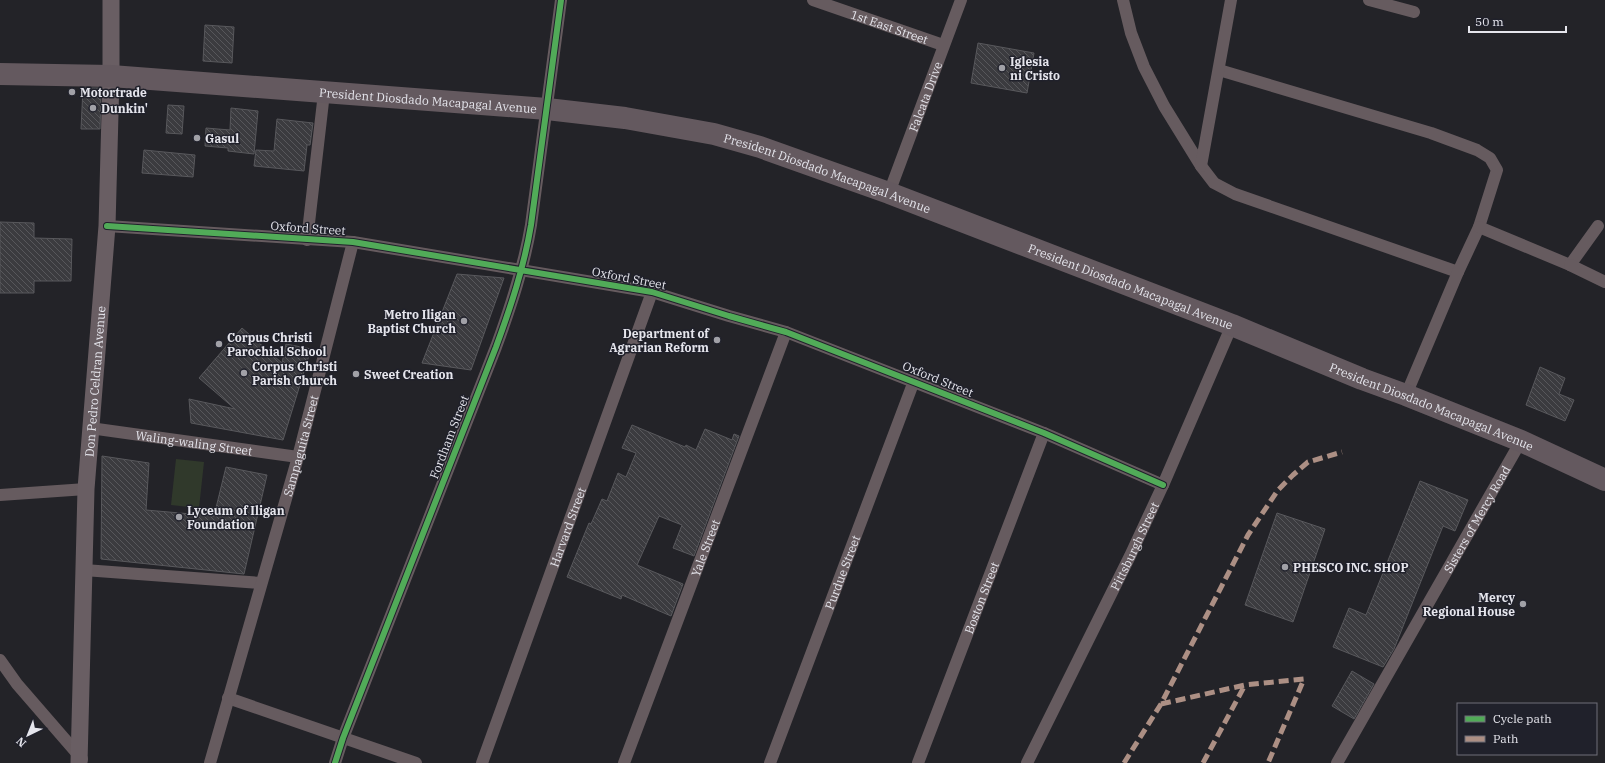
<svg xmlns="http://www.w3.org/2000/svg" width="1605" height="763" font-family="'IBM Plex Serif',serif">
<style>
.grass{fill:#30392b}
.building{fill:url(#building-back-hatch);stroke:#58585c}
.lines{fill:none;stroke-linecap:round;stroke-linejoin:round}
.street{stroke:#665b5f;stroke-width:12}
.secondary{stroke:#695e63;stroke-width:17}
.highway{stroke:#64595f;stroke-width:22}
.quiet{stroke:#ac8f84;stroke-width:5;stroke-dasharray:10 5;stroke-linecap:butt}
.cycleway-casing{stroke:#20212b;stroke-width:8}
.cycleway{stroke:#51ab58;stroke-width:6}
.poi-dot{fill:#a1a1a7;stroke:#20212b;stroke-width:1.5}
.labels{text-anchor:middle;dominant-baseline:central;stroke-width:3;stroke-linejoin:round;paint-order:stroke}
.street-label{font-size:12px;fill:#e5e5ec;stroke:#20212b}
.poi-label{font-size:12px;font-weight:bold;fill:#e5e5ec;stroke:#20212b;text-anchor:start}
</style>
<defs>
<pattern id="building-back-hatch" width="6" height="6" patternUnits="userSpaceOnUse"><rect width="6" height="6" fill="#3b3b3f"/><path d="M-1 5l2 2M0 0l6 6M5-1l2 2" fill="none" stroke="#57575b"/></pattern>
</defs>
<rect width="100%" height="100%" fill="#232328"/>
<!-- grass -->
<path class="grass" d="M176 459 204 462 199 508 171 505Z"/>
<!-- building -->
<path class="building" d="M205 25 234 27 232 63 203 61Z
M978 43 1034 53 1027 93 971 83Z
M83 88H101L100 129H81Z
M168 105 184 106 182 134 166 133Z
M231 108 258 111 254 154 228 151V148L205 146 206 128 230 130Z
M277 119 313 123 310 145H307L304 171 254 166 256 150 274 151Z
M144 150 195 155 193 177 142 173Z
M0 222 34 223V238L72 239 71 281H34V293H0Z
M457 274 504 278 471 370 422 363Z
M242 328 282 363 286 344 311 349 283 440 191 423 189 399 235 409 199 378Z
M1540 367 1565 378 1559 394 1574 400 1565 421 1526 405Z
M632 425 685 447 686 445 696 450 705 429 732 440 734 434 739 436 694 556 673 548 682 525 659 516 637 565 683 584 671 616 622 595 621 599 567 577 589 523 591 524 602 499 607 501 618 473 626 477 636 453 622 448Z
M102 456 149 463 146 510 214 516 226 467 267 475 244 574 101 559Z
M1420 481 1468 500 1455 531 1443 526 1394 649 1383 667 1333 647 1349 608 1366 615Z
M1277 513 1325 529 1293 622 1245 605Z
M1352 671 1374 684 1354 719 1332 706Z"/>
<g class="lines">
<!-- street -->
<g class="street">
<path id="s1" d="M813 0 943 45"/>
<path d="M1123 0 1131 33 1144 67 1164 106 1201 166 1214 183 1235 194 1458 272"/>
<path d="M1369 0 1414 12"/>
<path d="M1219 70 1431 133 1477 150 1490 158 1497 170 1479 227 1458 272 1406 395"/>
<path d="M1201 166 1231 0"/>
<path id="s2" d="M889 193 961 0"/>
<path d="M107 226 353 242 652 292 729 316 786 332 1044 433 1163 485"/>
<path d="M1479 227 1570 265 1598 226"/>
<path d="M307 240 324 93"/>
<path d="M1570 265 1605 282"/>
<path id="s3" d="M90 428 298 457"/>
<path d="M0 495 86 489"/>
<path d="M84 570 261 583"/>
<path d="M0 660 17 684 82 759"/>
<path d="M228 698 416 763"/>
<path id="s4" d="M210 763 298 457 353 242"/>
<path d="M335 763 343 738 496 347C511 306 524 267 531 225L561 0"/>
<path id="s5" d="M482 763 652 292"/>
<path id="s6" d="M624 763 786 332"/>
<path id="s7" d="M770 763 914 381"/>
<path id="s8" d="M918 763 1044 433"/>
<path id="s9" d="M1027 763 1130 556 1163 485 1232 325"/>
<path id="s10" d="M1337 763 1521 441"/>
</g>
<!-- secondary -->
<path class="secondary" id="s11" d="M79 763 86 489 107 226 111 76V0"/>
<!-- highway -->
<path class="highway" id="s12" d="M0 74 111 76 547 109 625 118 714 134 760 147 889 193 1232 325 1362 379 1406 395 1521 441 1605 480"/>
<!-- quiet -->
<path class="quiet" d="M1161 704 1245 685 1304 679 1268 763
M1124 763 1161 704 1248 535 1278 490 1293 475 1308 462 1342 452
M1203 763 1245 685"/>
<!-- cycleway casing -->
<g class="cycleway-casing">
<path id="cycleway" d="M107 226 353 242 652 292 729 316 786 332 1044 433 1163 485
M335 763 343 738 496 347C511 306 524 267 531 225L561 0"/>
</g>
<!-- cycleway -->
<use href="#cycleway" class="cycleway"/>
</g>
<!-- markers -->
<g class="poi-dot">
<circle cx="1002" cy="68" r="4"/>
<circle cx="72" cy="92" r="4"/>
<circle cx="93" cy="108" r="4"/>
<circle cx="197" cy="138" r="4"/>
<circle cx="464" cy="321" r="4"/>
<circle cx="717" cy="340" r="4"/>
<circle cx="219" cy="344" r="4"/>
<circle cx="244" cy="373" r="4"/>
<circle cx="356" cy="374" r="4"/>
<circle cx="179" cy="517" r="4"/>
<circle cx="1285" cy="567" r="4"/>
<circle cx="1523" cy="604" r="4"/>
</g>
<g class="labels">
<!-- street labels -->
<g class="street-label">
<text stroke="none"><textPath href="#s1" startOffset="81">1st East Street</textPath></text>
<text stroke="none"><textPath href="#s2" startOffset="103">Falcata Drive</textPath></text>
<text stroke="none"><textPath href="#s12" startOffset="429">President Diosdado Macapagal Avenue</textPath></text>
<text stroke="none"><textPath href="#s12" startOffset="837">President Diosdado Macapagal Avenue</textPath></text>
<text transform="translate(308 228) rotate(4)">Oxford Street</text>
<text transform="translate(629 278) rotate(11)">Oxford Street</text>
<text stroke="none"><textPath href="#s12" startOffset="1161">President Diosdado Macapagal Avenue</textPath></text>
<text transform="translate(938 379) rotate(22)">Oxford Street</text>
<text stroke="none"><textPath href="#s11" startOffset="382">Don Pedro Celdran Avenue</textPath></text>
<text stroke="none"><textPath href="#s12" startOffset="1485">President Diosdado Macapagal Avenue</textPath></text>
<text transform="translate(449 437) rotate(-69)">Fordham Street</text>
<text stroke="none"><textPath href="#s3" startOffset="105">Waling-waling Street</textPath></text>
<text stroke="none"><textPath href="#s4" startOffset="330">Sampaguita Street</textPath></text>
<text stroke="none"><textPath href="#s10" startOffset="281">Sisters of Mercy Road</textPath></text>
<text stroke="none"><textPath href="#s5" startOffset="251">Harvard Street</textPath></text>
<text stroke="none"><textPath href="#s9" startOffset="242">Pittsburgh Street</textPath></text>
<text stroke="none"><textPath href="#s6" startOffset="230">Yale Street</textPath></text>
<text stroke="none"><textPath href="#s7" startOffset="204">Purdue Street</textPath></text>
<text stroke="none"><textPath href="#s8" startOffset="177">Boston Street</textPath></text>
</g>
<!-- poi labels -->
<g class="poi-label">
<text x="1010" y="61">Iglesia<tspan x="1010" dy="14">ni Cristo</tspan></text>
<text x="80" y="92">Motortrade</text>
<text x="101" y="108">Dunkin'</text>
<text x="205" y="138">Gasul</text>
<text x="456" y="314" text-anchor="end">Metro Iligan<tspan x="456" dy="14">Baptist Church</tspan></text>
<text x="709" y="333" text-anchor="end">Department of<tspan x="709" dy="14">Agrarian Reform</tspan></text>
<text x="227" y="337">Corpus Christi<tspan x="227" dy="14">Parochial School</tspan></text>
<text x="252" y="366">Corpus Christi<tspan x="252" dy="14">Parish Church</tspan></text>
<text x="364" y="374">Sweet Creation</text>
<text x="187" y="510">Lyceum of Iligan<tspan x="187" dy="14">Foundation</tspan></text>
<text x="1293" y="567">PHESCO INC. SHOP</text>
<text x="1515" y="597" text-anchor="end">Mercy<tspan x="1515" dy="14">Regional House</tspan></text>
</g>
</g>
<!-- legend -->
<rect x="1457" y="703" width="140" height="52" fill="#20212b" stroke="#6f6f78"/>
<rect x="1465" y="716" width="20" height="6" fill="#51ab58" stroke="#6f6f78"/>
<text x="1493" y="723" font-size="12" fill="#e5e5ec">Cycle path</text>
<rect x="1465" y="736" width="20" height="6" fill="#ac8f84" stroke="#6f6f78"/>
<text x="1493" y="743" font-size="12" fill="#e5e5ec">Path</text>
<!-- north arrow -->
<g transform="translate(28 735) rotate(223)" stroke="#20212b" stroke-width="3" paint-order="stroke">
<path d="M0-3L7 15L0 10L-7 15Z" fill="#e5e5ec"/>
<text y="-6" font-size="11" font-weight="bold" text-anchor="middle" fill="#e5e5ec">N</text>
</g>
<!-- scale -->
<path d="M1469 26v6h97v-6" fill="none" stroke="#e5e5ec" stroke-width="2"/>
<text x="1475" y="26" font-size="12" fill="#e5e5ec" stroke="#20212b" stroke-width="3" paint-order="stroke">50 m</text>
</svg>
